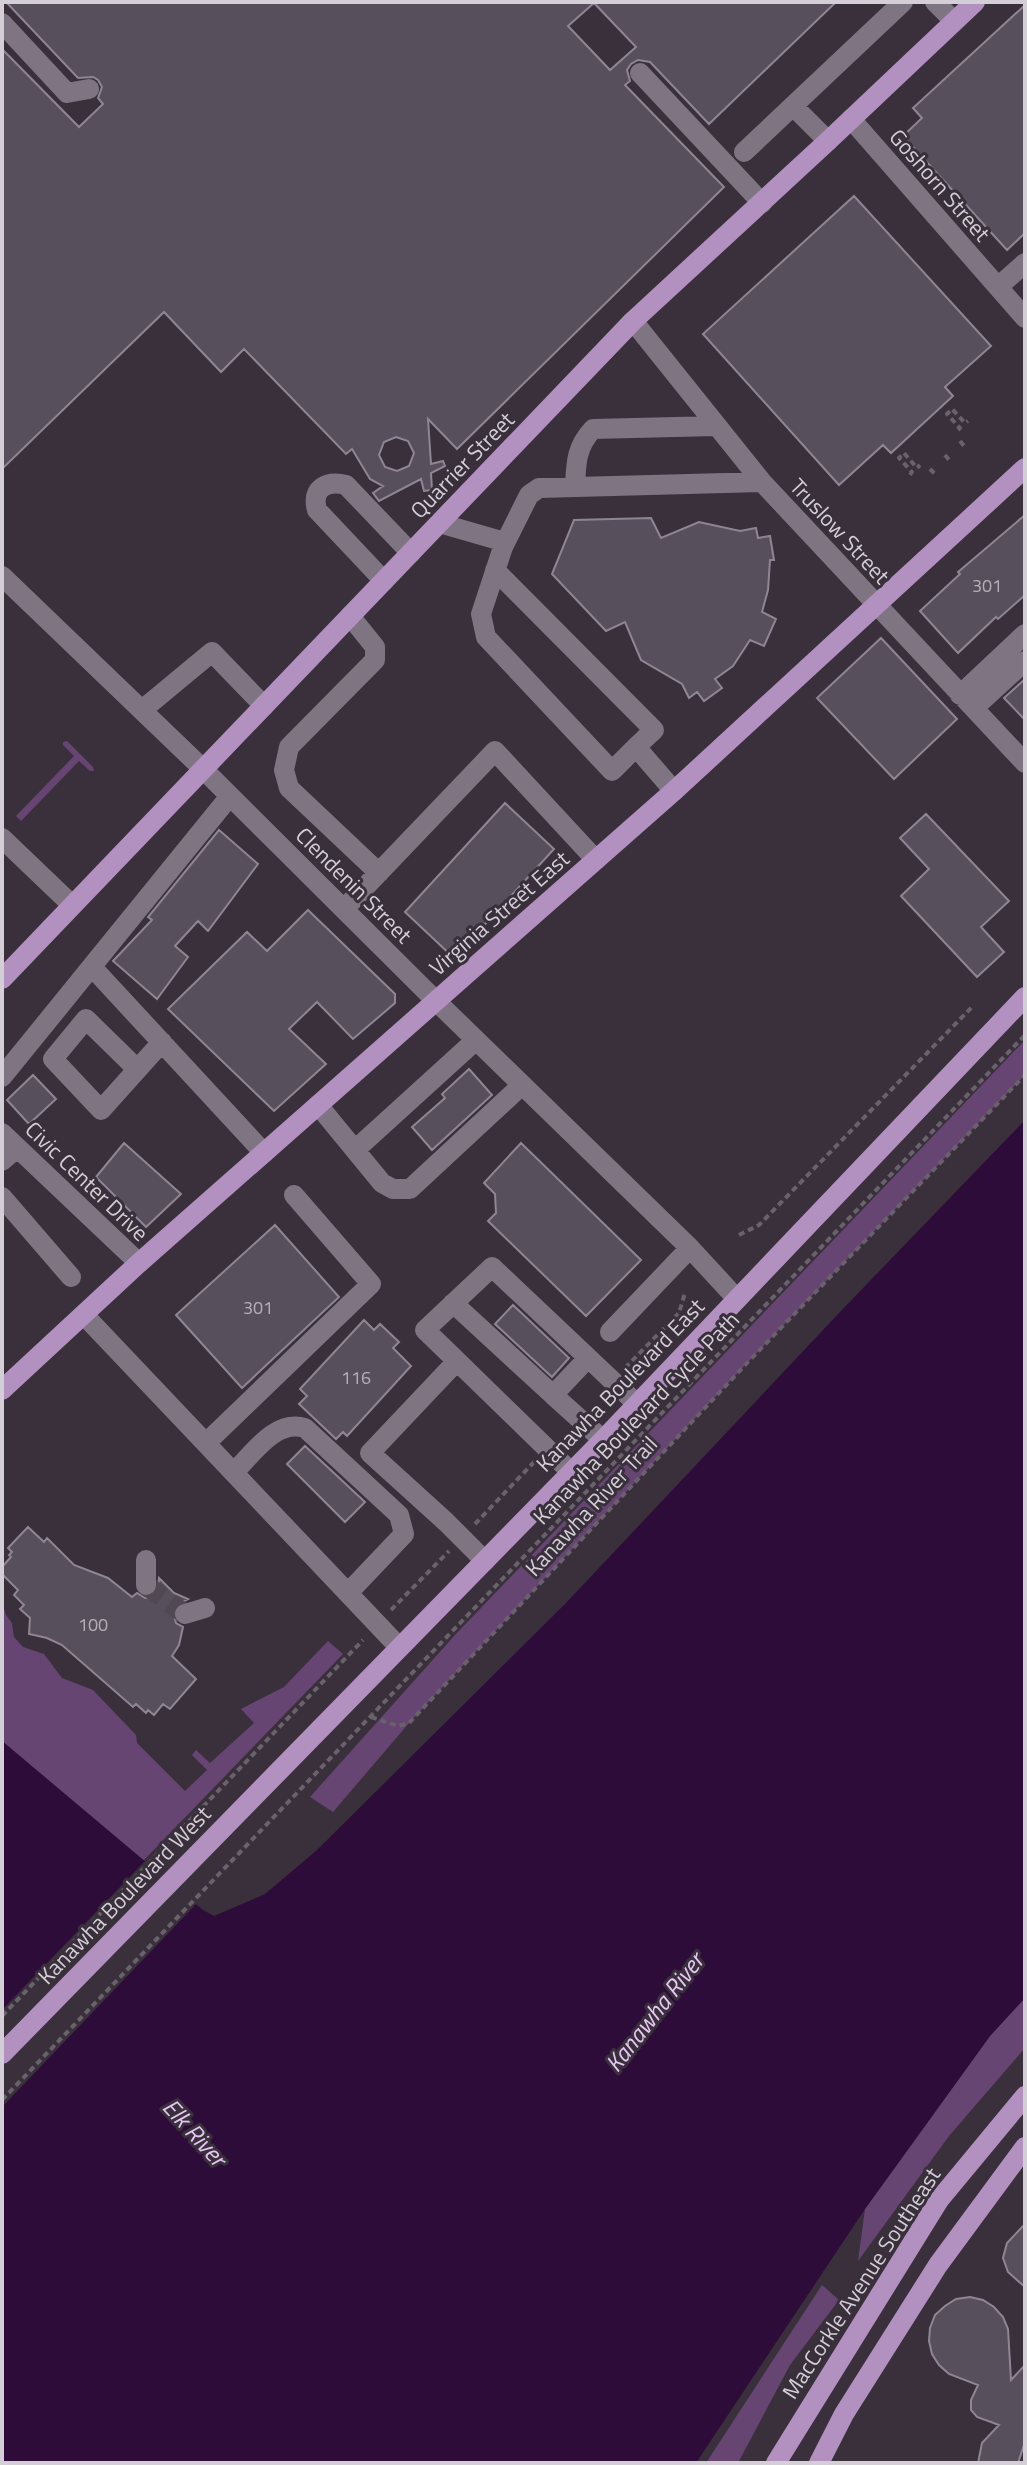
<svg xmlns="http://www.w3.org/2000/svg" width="1027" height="2465" font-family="'Titillium Web',sans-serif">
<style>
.green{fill:#664573}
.water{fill:#2e0c39}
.pier{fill:#39303c}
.building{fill:#584f5c;stroke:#8f8594;stroke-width:2;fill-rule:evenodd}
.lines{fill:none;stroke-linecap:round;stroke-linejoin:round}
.minor-tunnel{stroke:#504853;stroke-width:20;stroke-dasharray:20 10;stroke-linecap:butt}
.path{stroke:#69616b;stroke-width:4;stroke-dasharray:6 4;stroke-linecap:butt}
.minor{stroke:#7e7482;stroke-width:20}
.major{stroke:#b290bf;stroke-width:20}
.labels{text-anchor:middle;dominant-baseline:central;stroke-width:6;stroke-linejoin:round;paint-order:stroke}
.number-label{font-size:18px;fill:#b5afb8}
.street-label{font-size:22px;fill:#d4cfd6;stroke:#39303c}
.water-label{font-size:24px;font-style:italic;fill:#e8c7f5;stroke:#39303c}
</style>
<rect width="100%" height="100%" fill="#39303c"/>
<!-- green -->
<path class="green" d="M67 741 93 767 94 771H90L79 761 21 821 16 816 74 756 63 745V742Z
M1025 1040V1075L748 1362 409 1723 333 1812 310 1797 455 1635Z
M2 1602 6 1615 12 1623 14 1637 23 1647 44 1654 62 1678 93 1690 136 1735 137 1743 185 1791 207 1770 192 1755 196 1750 210 1763 254 1723 241 1709 284 1687 328 1641 343 1654 143 1861 2 1741Z
M1025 1998V2048L949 2136 858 2261 865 2209 990 2036Z
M822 2285 839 2300 790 2365 738 2463H706Z"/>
<!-- water -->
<path class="water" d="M1025 1120V1998L990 2036 865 2209 696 2463H2V1741L203 1910 214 1916 265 1894 317 1850 566 1603 839 1313Z"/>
<!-- pier -->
<path class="pier" d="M147 1859 199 1901 2 2107V2010Z"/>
<!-- building -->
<path class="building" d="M6 2H836L709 124 650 62 638 60 631 64 627 70 630 81 625 85 724 187 457 449 428 419 431 464 443 461 445 466 431 473 432 490 424 491 421 479 379 501 373 493 383 486 370 479 352 449 346 454 244 349 221 372 164 312 2 469V49L79 127 103 104 98 98 102 87 98 80 93 77 78 78ZM594 3 636 47 610 70 568 26ZM396 437 408 441 414 453 409 466 397 471 385 467 379 455 384 442Z
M1025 5V233L1007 250 903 136 922 118 913 108Z
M854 196 991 346 945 387 953 396 891 453 883 445 839 485 703 334Z
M1025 515V595L998 619 996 617 958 653 920 611 960 574 958 572Z
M651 518 661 538 699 522 740 531 756 528 758 538 770 536 774 560H770L768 590 762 612 776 619 764 646 750 640 733 666 715 679 722 688 704 701 697 692 689 698 682 684 641 660 625 622 606 631 552 574 574 520Z
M881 638 957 719 894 779 817 698Z
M1025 679V720L1004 698Z
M505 803 554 849 454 958 405 912Z
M926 814 1009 901 981 927 1004 952 977 977 901 896 929 869 900 838Z
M219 830 258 864 208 931 198 921 175 946 188 957 157 999 113 961 152 920 148 917Z
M308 910 395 994V1003L353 1039 317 1002 289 1029 326 1064 274 1111 168 1009 247 932 267 951Z
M469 1069 492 1095 432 1150 412 1127 445 1098 442 1094Z
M33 1075 56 1099 29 1124 7 1100Z
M124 1143 181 1194 146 1227 96 1177Z
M521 1143 641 1260 586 1316 488 1221 496 1213 495 1194 484 1183Z
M275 1225 339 1297 242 1388 176 1315Z
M513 1305 569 1358 552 1377 495 1324Z
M364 1320 374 1330 380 1324 399 1342 393 1348 411 1366 347 1436 343 1432 336 1439 299 1404 307 1396 300 1389Z
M305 1446 365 1502 345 1522 287 1464Z
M28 1527 44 1542 47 1538 74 1565 108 1578 132 1597 137 1593 145 1598 153 1596 158 1591 159 1578 174 1593 188 1599 176 1605 173 1610 176 1623 183 1627 179 1645 172 1656 196 1679 170 1709 163 1704 154 1715 148 1710 146 1713 136 1704 133 1707 62 1645 47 1638 29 1634 30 1618 20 1609 24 1605 14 1595 18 1590 2 1574V1567L11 1557 9 1555 12 1552 8 1548Z
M1025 2224V2287L1008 2272 1003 2258 1007 2243Z
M970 2297 983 2300 994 2307 1003 2317 1008 2329 1011 2380 1025 2365V2442L1018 2463H978L982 2443 999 2425 977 2417 971 2410V2400L978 2385 949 2374 939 2365 932 2354 929 2341 930 2328 935 2315 945 2306 956 2299Z"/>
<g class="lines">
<!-- minor-tunnel -->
<path class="minor-tunnel" d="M146 1585 185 1614"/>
<!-- path -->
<path class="path" d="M958 430 960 428 947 414 952 409 965 423 968 421
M960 441 965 447
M945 455 950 461
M930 469 936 475
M910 475 912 472 899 458 904 453 917 468 920 465
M739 1235 759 1225 972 1007
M625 1368 679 1313 685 1293
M475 1524 535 1461
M391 1610 449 1551
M371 1717 398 1726 409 1723 748 1362 1025 1075
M2 2016 363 1640
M2 2100 1025 1035"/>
<!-- minor -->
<path class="minor" d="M935 2 953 20
M2 23 67 93 89 89
M640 73 762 203
M793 106 828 141
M851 119 1025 318
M744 152 903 2
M998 287 1025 263
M633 321 762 482 1025 763
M575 487C576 463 576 447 593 429L716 426
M439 523 505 542
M495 570 654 730 636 747
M2 576 203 769 436 1001 690 1248 737 1299
M384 581 317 510C311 488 327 480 346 485L411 553
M350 616 375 647V660L289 747 284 770 289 788 379 873
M960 695 1025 634
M974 708 1025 661
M142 710 212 652 264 706
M674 791 636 747 612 771 486 637 481 614 503 547 529 495 539 488 762 482
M2 838 72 905
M344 909 495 751 596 860
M92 967 264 1153
M137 1069 86 1019 53 1059 101 1110 162 1042
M2 1077 230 796
M318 1105 382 1183 393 1189H410L522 1085
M2 1133 139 1263
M355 1150 476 1040
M2 1161 17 1148
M2 1197 71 1277
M453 1303 553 1395
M84 1315 399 1647
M610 1332 690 1248
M588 1358 553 1395 603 1440
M457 1361 425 1330 492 1267 637 1404
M206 1443 371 1284 294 1195
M234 1472C253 1454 275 1419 305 1428L399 1515 404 1534 348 1593
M485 1561 446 1522 370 1453 457 1361 570 1471
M146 1585V1560
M185 1614 205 1608"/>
<!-- major -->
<path class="major" d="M2 979 633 321 828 141 975 2
M2 1390 139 1263 674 791 1025 468
M2 2054 603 1440 1025 997
M776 2463 939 2200 1025 2096
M819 2463 844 2414 938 2265 1025 2147"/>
</g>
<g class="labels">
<!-- number labels -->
<g class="number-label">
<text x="987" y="585">301</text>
<text x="258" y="1307">301</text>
<text x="356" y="1377">116</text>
<text x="93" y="1624">100</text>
</g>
<!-- street labels -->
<g class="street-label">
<text transform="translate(940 185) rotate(49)">Goshorn Street</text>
<text transform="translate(462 465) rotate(-46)">Quarrier Street</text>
<text transform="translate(840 531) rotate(47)">Truslow Street</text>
<text transform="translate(354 885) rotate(45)">Clendenin Street</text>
<text transform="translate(499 913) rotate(-41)">Virginia Street East</text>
<text transform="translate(87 1181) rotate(44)">Civic Center Drive</text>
<text transform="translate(620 1385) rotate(-46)">Kanawha Boulevard East</text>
<text transform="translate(636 1418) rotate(-46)">Kanawha Boulevard Cycle Path</text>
<text transform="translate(591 1506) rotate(-47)">Kanawha River Trail</text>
<text transform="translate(124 1895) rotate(-46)">Kanawha Boulevard West</text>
<text transform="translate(861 2283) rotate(-57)">MacCorkle Avenue Southeast</text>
</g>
<!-- water labels -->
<g class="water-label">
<text transform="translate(654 2012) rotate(-52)">Kanawha River</text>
<text transform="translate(195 2132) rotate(48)">Elk River</text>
</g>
</g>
<!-- border -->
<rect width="1027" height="2465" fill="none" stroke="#d4cfd6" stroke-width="8"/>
</svg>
